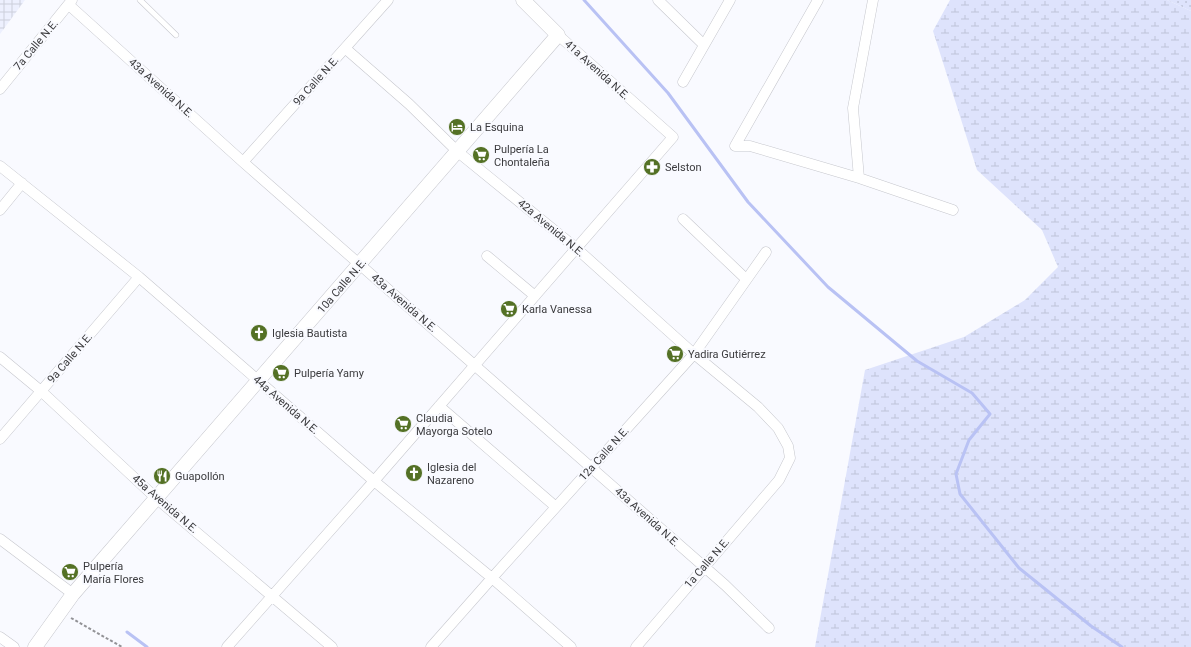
<svg xmlns="http://www.w3.org/2000/svg" width="1191" height="647" font-family="Roboto,sans-serif">
<style>
.industrial{fill:url(#industrial-grid)}
.grass{fill:url(#grass-dots)}
.wetland{fill:url(#wetland-marsh)}
.lines{fill:none;stroke-linecap:round;stroke-linejoin:round}
.stream{stroke:#b9c2f4;stroke-width:3}
.lane-casing{stroke:#c6c7cd;stroke-width:6}
.street-casing{stroke:#c6c7cd;stroke-width:11}
.secondary-casing{stroke:#c6c7cd;stroke-width:15}
.path{stroke:#939397;stroke-width:2;stroke-dasharray:3 2;stroke-linecap:butt}
.lane{stroke:#fff;stroke-width:5}
.street{stroke:#fff;stroke-width:10}
.secondary{stroke:#fff;stroke-width:14}
.labels{text-anchor:middle;dominant-baseline:central;stroke-width:4;stroke-linejoin:round;paint-order:stroke}
.street-label{font-size:11px;fill:#3b3b3e;stroke:#f9faff}
.poi-label{font-size:11px;fill:#3b3b3e;stroke:#f9faff;text-anchor:start}
</style>
<defs>
<pattern id="industrial-grid" width="8" height="8" patternUnits="userSpaceOnUse"><rect width="8" height="8" fill="#edf0fe"/><path d="M0 4h8M4 0v8" fill="none" stroke="#cccfdb"/></pattern>
<pattern id="grass-dots" width="8" height="8" patternUnits="userSpaceOnUse"><rect width="8" height="8" fill="#dee3fc"/><path d="M2 2h.1M6 6h.1" fill="none" stroke="#bfc4d9" stroke-width="1.8" stroke-linecap="round"/></pattern>
<pattern id="wetland-marsh" width="20" height="14" patternUnits="userSpaceOnUse"><rect width="20" height="14" fill="#dee3fc"/><path d="M1 5h8M5 5V1M11 12h8M15 12V8" fill="none" stroke="#bfc4d9"/></pattern>
</defs>
<rect width="100%" height="100%" fill="#f9faff"/>
<!-- industrial -->
<path class="industrial" d="M0 0H25L0 34Z"/>
<!-- grass -->
<path class="grass" d="M1167 0H1191V11Z"/>
<!-- wetland -->
<path class="wetland" d="M950 0H1167L1191 11V647H815L865 370 964 337 1025 300 1058 267 1042 230 977 170 933 31Z"/>
<g class="lines">
<!-- stream -->
<path class="stream" d="M584 0 668 93 748 202 828 287 917 361 972 393 990 414 969 440 956 474 960 494 1019 568 1091 626 1122 647
M127 632 147 647"/>
<!-- lane casing -->
<g class="lane-casing">
<path id="lane" d="M140 0 176 35"/>
</g>
<!-- street casing -->
<g class="street-casing">
<path id="street" d="M658 0 704 45
M818 0 735 146H750L859 178 953 210
M69 5 243 162 725 585 769 628
M346 49 409 104 458 152 576 248 694 354 758 407 778 428 788 446 790 458 779 480 636 647
M683 82 730 0
M0 89 72 0
M243 162 388 0
M0 166 139 277 374 481 492 578 571 647
M859 178 853 108 873 0
M0 210 22 183
M683 219 746 279
M487 256 535 296
M0 357 41 391 156 498 332 647
M439 406 556 507
M0 439 139 277
M0 539 73 594
M0 637 14 647
M227 647 374 481 673 137 558 35
M431 647 492 578 694 354 766 252"/>
</g>
<!-- secondary casing -->
<g class="secondary-casing">
<path id="secondary" d="M35 647 73 594 558 35 523 0"/>
</g>
<!-- path -->
<path class="path" d="M71 618 122 647"/>
<!-- lane -->
<use href="#lane" class="lane"/>
<!-- street -->
<use href="#street" class="street"/>
<!-- secondary -->
<use href="#secondary" class="secondary"/>
</g>
<!-- icons -->
<defs>
<g id="hotel-disc" transform="scale(0.9)"><circle r="9.5" fill="#547125" stroke="#f9faff"/><path d="M-6-4.5h1.5V1H6V5H4.5V3h-9V5H-6ZM-4 0a1.8 1.8 0 1 1 3.6 0ZM.5 0V-2.5h3Q6-2.5 6 0Z" fill="#fff"/></g>
<g id="supermarket-disc" transform="scale(0.9)"><circle r="9.5" fill="#547125" stroke="#f9faff"/><path d="M-6-5.5h2.5l.6 2H6L4.5 2H-2.5L-4.4-4H-6ZM-1.5 3.2a1.3 1.3 0 1 0 .1 0ZM3 3.2a1.3 1.3 0 1 0 .1 0Z" fill="#fff"/></g>
<g id="pharmacy-disc" transform="scale(0.9)"><circle r="9.5" fill="#547125" stroke="#f9faff"/><path d="M-2-6h4v4h4v4h-4v4h-4v-4h-4v-4h4Z" fill="#fff"/></g>
<g id="church-disc" transform="scale(0.9)"><circle r="9.5" fill="#547125" stroke="#f9faff"/><path d="M-1.2-6h2.4v3.5h3.3v2.4h-3.3V6h-2.4V-.1h-3.3v-2.4h3.3Z" fill="#fff"/></g>
<g id="restaurant-disc" transform="scale(0.9)"><circle r="9.5" fill="#547125" stroke="#f9faff"/><path d="M-5-6h1v4h1v-4h1v4h1v-4h1v5L-1.5 .5V6h-2V.5L-5-1ZM5-6V6H3V1.5H1.5Q1.5-4 5-6Z" fill="#fff"/></g>
</defs>
<g fill-rule="evenodd">
<use href="#hotel-disc" x="457" y="127"/>
<use href="#supermarket-disc" x="481" y="155"/>
<use href="#pharmacy-disc" x="652" y="167"/>
<use href="#supermarket-disc" x="509" y="309"/>
<use href="#church-disc" x="259" y="333"/>
<use href="#supermarket-disc" x="675" y="354"/>
<use href="#supermarket-disc" x="281" y="373"/>
<use href="#supermarket-disc" x="403" y="424"/>
<use href="#church-disc" x="414" y="473"/>
<use href="#restaurant-disc" x="162" y="476"/>
<use href="#supermarket-disc" x="70" y="572"/>
</g>
<g class="labels">
<!-- street labels -->
<g class="street-label">
<text transform="translate(36 45) rotate(-50)">7a Calle N.E.</text>
<text transform="translate(597 70) rotate(42)">41a Avenida N.E.</text>
<text transform="translate(316 81) rotate(-48)">9a Calle N.E.</text>
<text transform="translate(161 88) rotate(42)">43a Avenida N.E.</text>
<text transform="translate(551 228) rotate(40)">42a Avenida N.E.</text>
<text transform="translate(342 286) rotate(-49)">10a Calle N.E.</text>
<text transform="translate(404 303) rotate(41)">43a Avenida N.E.</text>
<text transform="translate(70 358) rotate(-49)">9a Calle N.E.</text>
<text transform="translate(286 405) rotate(41)">44a Avenida N.E.</text>
<text transform="translate(604 454) rotate(-48)">12a Calle N.E.</text>
<text transform="translate(165 504) rotate(41)">45a Avenida N.E.</text>
<text transform="translate(647 517) rotate(42)">43a Avenida N.E.</text>
<text transform="translate(707 563) rotate(-49)">1a Calle N.E.</text>
</g>
<!-- poi labels -->
<g class="poi-label">
<text x="470" y="127">La Esquina</text>
<text x="494" y="149">Pulpería La<tspan x="494" dy="13">Chontaleña</tspan></text>
<text x="665" y="167">Selston</text>
<text x="522" y="309">Karla Vanessa</text>
<text x="272" y="333">Iglesia Bautista</text>
<text x="688" y="354">Yadira Gutiérrez</text>
<text x="294" y="373">Pulpería Yamy</text>
<text x="416" y="418">Claudia<tspan x="416" dy="13">Mayorga Sotelo</tspan></text>
<text x="427" y="467">Iglesia del<tspan x="427" dy="13">Nazareno</tspan></text>
<text x="175" y="476">Guapollón</text>
<text x="83" y="566">Pulpería<tspan x="83" dy="13">María Flores</tspan></text>
</g>
</g>
</svg>
